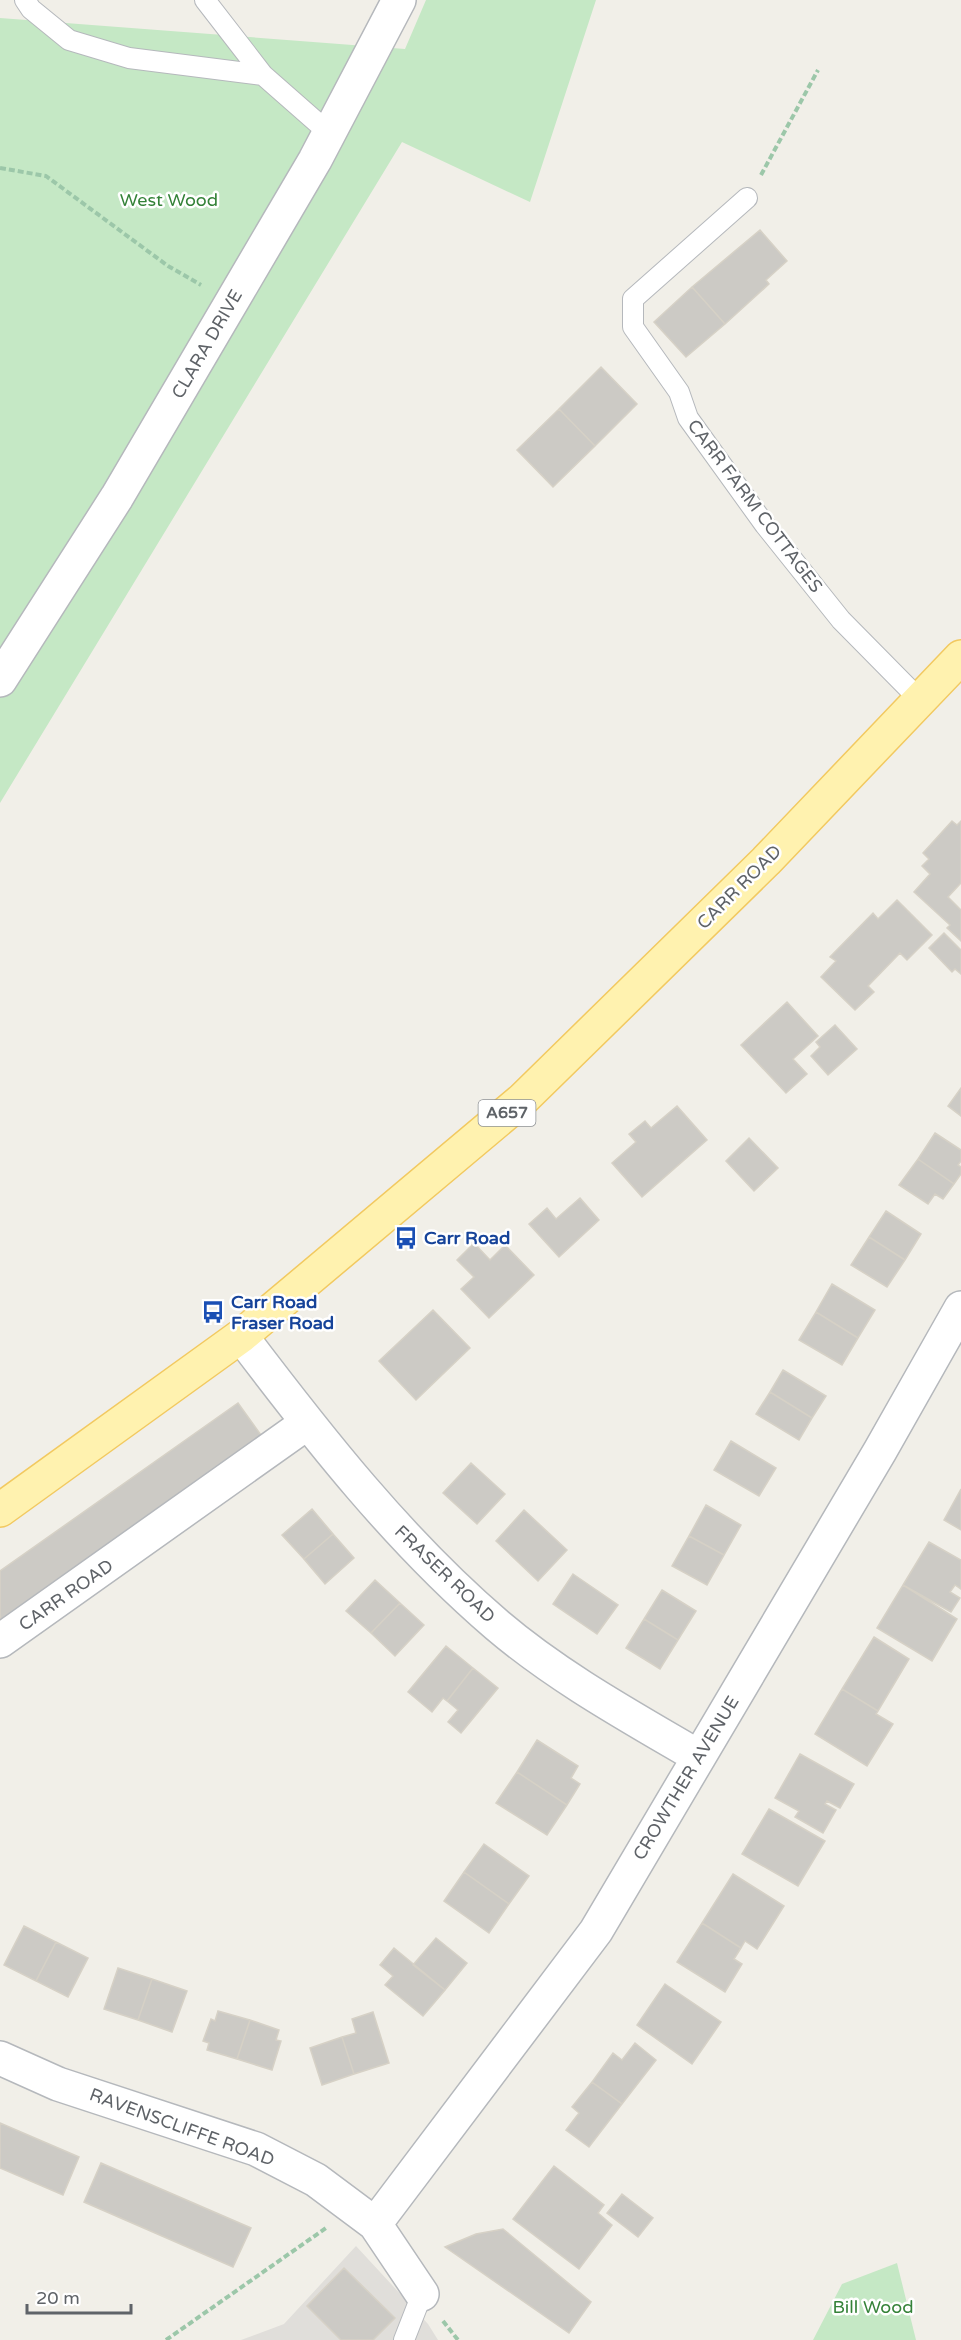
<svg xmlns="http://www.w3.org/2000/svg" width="961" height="2340" font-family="'Varela Round',sans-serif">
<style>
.industrial{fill:#e0deda}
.green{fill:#c5e8c5}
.building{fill:#cccac5;stroke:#d6d1c6;stroke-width:1.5}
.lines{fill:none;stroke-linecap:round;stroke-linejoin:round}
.lane-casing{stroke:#b5b8bc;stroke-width:22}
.street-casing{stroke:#b5b8bc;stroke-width:36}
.primary-casing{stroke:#f2c960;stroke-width:36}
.path{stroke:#9cc7a9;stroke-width:4;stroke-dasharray:6 3;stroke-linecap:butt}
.lane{stroke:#fff;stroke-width:20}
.street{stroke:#fff;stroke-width:33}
.primary{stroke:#fff2af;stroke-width:33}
.labels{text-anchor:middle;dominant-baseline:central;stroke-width:5;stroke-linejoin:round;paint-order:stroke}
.shield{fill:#fff;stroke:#8f9295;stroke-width:1.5}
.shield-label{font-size:16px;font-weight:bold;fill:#5f6368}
.park-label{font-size:18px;fill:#348238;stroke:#fff}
.street-label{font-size:18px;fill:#5f6368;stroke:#fff}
.transit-label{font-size:18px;font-weight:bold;fill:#164399;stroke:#fff;text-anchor:start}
</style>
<rect width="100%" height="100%" fill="#f1efe8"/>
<!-- industrial -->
<path class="industrial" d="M356 2246 428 2324 438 2340H241L284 2324Z"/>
<!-- green -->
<path class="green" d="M426 0H596L530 202 402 142 0 803V18L405 49Z
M897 2263 916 2340H813L842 2284Z"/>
<!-- building -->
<path class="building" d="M760 230 787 261 766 280 769 284 725 324 692 287Z
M692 287 725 324 686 357 654 322Z
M601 367 637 404 595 446 559 409Z
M559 409 595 446 553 487 517 450Z
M952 821 957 825 961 821V883L948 897 961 910V941L947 928 950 925 914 892 930 874 922 866 929 859 923 853Z
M897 900 932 935 907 960 900 953 868 986 874 992 855 1010 821 977 836 961 830 957 873 913 878 919Z
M944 933 961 950V974L955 969 952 972 929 948Z
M787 1002 818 1036 793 1059 807 1074 786 1093 741 1045Z
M835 1025 857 1049 828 1075 811 1056 820 1047 816 1042Z
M961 1088V1116L948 1106Z
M677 1106 707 1140 642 1197 612 1163 636 1142 629 1134 645 1121 651 1128Z
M935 1133 961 1150V1161L958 1165 961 1167V1174L954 1184 918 1159Z
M749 1138 778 1168 754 1191 726 1161Z
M918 1159 954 1184 943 1199 935 1194 928 1204 899 1185Z
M580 1198 599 1220 559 1257 529 1224 547 1208 556 1219Z
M886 1211 921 1234 905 1260 869 1237Z
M869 1237 905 1260 887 1287 851 1265Z
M474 1243 490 1260 505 1245 534 1275 489 1318 461 1289 474 1277 457 1260Z
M832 1284 875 1310 858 1338 816 1312Z
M433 1310 470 1348 416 1400 379 1361Z
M816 1312 858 1338 842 1365 799 1340Z
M783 1370 826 1396 812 1418 770 1392Z
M770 1392 812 1418 799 1440 756 1414Z
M238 1403 266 1442 0 1629V1571Z
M731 1441 776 1468 759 1496 714 1470Z
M471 1463 505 1494 477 1524 443 1493Z
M961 1489V1530L944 1520Z
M706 1505 741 1525 724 1555 689 1536Z
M312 1509 333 1534 304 1559 282 1535Z
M524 1510 567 1550 538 1581 496 1541Z
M333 1534 354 1558 325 1584 304 1559Z
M689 1536 724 1555 707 1585 672 1566Z
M929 1542 961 1560V1589L955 1585 950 1592 960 1598 951 1612 903 1585Z
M573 1574 618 1605 597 1634 553 1604Z
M375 1580 400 1603 371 1633 346 1611Z
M903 1585 957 1619 932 1661 877 1628Z
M662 1590 696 1611 678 1640 644 1619Z
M400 1603 424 1625 395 1656 371 1633Z
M644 1619 678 1640 660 1669 626 1648Z
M874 1637 909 1659 878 1711 842 1689Z
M446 1646 473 1668 447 1701 443 1698 432 1712 408 1692Z
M473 1668 498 1688 461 1733 448 1722 458 1710 447 1701Z
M842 1689 878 1711 876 1714 893 1724 867 1766 815 1734Z
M537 1740 578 1766 571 1778 580 1784 567 1805 517 1772Z
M800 1754 854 1784 840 1808 827 1801 825 1804 836 1810 823 1833 795 1817 799 1811 775 1798Z
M517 1772 567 1805 547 1835 496 1803Z
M769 1809 825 1841 798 1886 742 1854Z
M484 1844 529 1876 509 1904 464 1872Z
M464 1872 509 1904 489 1933 444 1901Z
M733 1874 784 1906 757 1949 745 1941 741 1948 702 1923Z
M702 1923 741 1948 734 1959 742 1964 725 1992 677 1962Z
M24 1926 56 1942 36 1981 4 1965Z
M436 1938 467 1963 445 1990 413 1965Z
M56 1942 88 1958 68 1997 36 1981Z
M394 1948 445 1990 423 2016 385 1985 393 1976 380 1965Z
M118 1968 152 1979 138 2020 104 2009Z
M152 1979 187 1991 172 2032 138 2020Z
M665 1984 721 2022 692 2064 637 2025Z
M218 2011 250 2020 237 2059 207 2050 209 2043 203 2041 211 2019 215 2021Z
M373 2012 389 2063 354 2074 342 2037 356 2033 352 2019Z
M250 2020 279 2030 276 2040 281 2041 272 2070 237 2059Z
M342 2037 354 2074 322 2085 310 2048Z
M635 2043 656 2060 622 2104 592 2082 613 2053 622 2060Z
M592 2082 622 2104 589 2147 566 2130 579 2113 572 2107Z
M0 2123 79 2157 63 2195 0 2168Z
M101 2163 251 2228 233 2267 84 2202Z
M554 2166 604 2205 598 2213 612 2225 579 2269 513 2219Z
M622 2194 653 2218 638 2237 607 2213Z
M503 2229 591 2302 569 2333 445 2247 476 2234Z
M344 2268 395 2318 373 2340H341L307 2306Z"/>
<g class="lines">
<!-- lane casing -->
<g class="lane-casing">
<path id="lane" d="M25 0 31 9 69 40 129 58 263 75
M205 0 263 75 329 133
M747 198 633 299V327L679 392 688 418 765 525 841 620 919 699
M404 2340 422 2294"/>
</g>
<!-- street casing -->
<g class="street-casing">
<path id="street" d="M0 680 117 497 315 160 399 0
M241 1336C319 1439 399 1541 497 1625 558 1677 631 1717 699 1757
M0 1641 307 1423
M0 2058 58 2084 256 2149 316 2180 375 2224 422 2294
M375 2224 596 1931 880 1451 961 1308"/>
</g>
<!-- primary casing -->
<g class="primary-casing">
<path id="primary" d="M0 1510 241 1336 522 1100 766 861 961 657"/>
</g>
<!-- path -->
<path class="path" d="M0 168 46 176 168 266 201 285
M761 175 818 70
M443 2321 458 2340
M166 2340 326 2228"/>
<!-- lane -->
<use href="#lane" class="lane"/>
<!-- street -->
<use href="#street" class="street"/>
<!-- primary -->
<use href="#primary" class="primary"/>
</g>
<!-- icons -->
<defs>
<g id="bus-bare" transform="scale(1.8)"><path d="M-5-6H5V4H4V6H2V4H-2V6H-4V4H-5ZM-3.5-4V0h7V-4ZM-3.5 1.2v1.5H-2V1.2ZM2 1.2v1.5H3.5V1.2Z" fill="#1a4fb4" stroke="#fff" stroke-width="2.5" paint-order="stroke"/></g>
</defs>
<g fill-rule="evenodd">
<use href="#bus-bare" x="406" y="1238"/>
<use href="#bus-bare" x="213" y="1312"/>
</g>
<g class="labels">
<!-- shield labels -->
<rect class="shield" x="478.5" y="1100" width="57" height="26" rx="4.5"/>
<g class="shield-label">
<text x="507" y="1113">A657</text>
</g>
<!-- park labels -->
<g class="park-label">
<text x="169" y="200">West Wood</text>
<text x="873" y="2307">Bill Wood</text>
</g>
<!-- street labels -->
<g class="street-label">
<text transform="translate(207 344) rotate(-60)">CLARA DRIVE</text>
<text transform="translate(755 506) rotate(53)">CARR FARM COTTAGES</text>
<text transform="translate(739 887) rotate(-45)">CARR ROAD</text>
<text transform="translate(445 1574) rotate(44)">FRASER ROAD</text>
<text transform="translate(66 1595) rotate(-35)">CARR ROAD</text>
<text transform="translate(686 1778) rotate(-59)">CROWTHER AVENUE</text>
<text transform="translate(182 2127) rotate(20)">RAVENSCLIFFE ROAD</text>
</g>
<!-- transit labels -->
<g class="transit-label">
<text x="424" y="1238">Carr Road</text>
<text x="231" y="1302">Carr Road<tspan x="231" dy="21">Fraser Road</tspan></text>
</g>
</g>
<!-- scale -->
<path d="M27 2304v9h104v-9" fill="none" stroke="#5f6368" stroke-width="3"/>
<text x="36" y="2304" font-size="18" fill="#5f6368" stroke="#ffffff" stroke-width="4.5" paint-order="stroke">20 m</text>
</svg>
